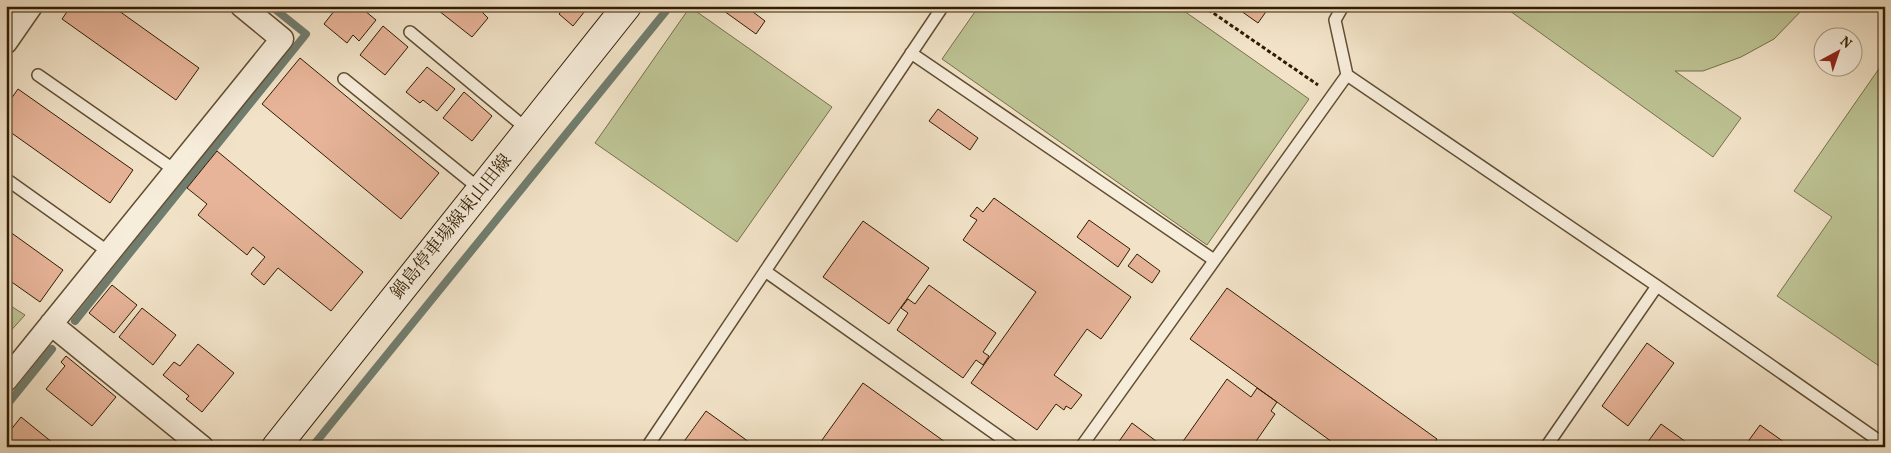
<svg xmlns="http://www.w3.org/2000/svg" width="1891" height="453" font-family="Vollkorn,'Noto Serif JP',serif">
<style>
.green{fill:#bdc394;stroke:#77704a}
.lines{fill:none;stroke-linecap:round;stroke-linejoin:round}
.stream{stroke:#717d6e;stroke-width:8}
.building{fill:#e7b499;stroke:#311c01}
.service-casing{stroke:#614e33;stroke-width:14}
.minor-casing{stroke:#614e33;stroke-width:25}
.secondary-casing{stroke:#311c01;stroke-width:30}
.path{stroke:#311c01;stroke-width:3;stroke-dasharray:4 2.5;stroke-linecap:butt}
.service{stroke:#f7eddb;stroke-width:11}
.minor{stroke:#f7eddb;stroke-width:22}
.secondary{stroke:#f7eddb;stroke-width:28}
.labels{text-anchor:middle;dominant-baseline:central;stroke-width:4.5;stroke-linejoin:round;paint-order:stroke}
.street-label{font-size:18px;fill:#311c01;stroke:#f7eddb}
</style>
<rect width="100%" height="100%" fill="#f2e3c8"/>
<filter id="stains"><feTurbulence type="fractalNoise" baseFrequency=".004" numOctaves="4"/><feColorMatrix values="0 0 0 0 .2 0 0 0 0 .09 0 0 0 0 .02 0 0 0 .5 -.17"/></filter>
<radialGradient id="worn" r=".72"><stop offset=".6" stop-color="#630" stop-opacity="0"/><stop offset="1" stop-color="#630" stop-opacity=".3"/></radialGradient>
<!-- green -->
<path class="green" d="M979 6H1177L1309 99 1207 245 942 59Z
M1503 6H1806L1774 39 1741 57 1703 71H1675L1741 118 1713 157Z
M690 7 832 107 737 242 595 143Z
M1885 60V370L1777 296 1832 217 1794 191Z
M6 303 25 315 6 336Z"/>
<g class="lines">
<!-- stream -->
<path class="stream" d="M6 20 16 6
M75 321 306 34 271 6
M6 406 52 349
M312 447 670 6"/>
</g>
<!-- building -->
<path class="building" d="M71 6H112L199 68 176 100 62 19Z
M338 6H359L376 20 359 41 353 35 347 43 324 24Z
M487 6 482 12 488 18 472 37 434 7Z
M572 6H589L573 26 559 14 565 7 569 10Z
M717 6H745L765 21 756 34Z
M1234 6H1270L1258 23Z
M383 26 408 47 385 75 360 55Z
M300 58 439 173 401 219 262 104Z
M427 67 455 89 437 111 423 100 420 103 406 92Z
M18 89 133 170 110 203 6 129V106Z
M464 92 492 116 472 141 443 118Z
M938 109 978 138 970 150 929 121Z
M217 151 363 272 331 311 278 268 264 285 251 274 265 257 253 247 247 255 198 215 207 204 187 188Z
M994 198 1131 297 1101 339 1087 329 1054 375 1082 395 1071 409 1066 406 1064 410 1056 404 1037 430 971 383 1036 292 963 240 977 220 970 216 977 207 983 212Z
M1089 220 1130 249 1118 267 1077 237Z
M863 221 929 268 889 324 823 277Z
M6 229 63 270 40 302 6 278Z
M1137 254 1160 271 1152 283 1128 266Z
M112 285 137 305 114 333 89 313Z
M929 285 996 333 983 352 989 356 983 365 976 360 963 378 897 330 908 313 901 308 908 299 915 304Z
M1227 288 1437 439 1431 447H1339L1190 339Z
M142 308 176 335 153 365 119 337Z
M1647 343 1674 363 1628 426 1602 406Z
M198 344 234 373 202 412 186 399 189 396 163 375 174 362 180 366Z
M66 356 116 397 92 426 46 389 65 366 61 362Z
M1227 379 1251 397 1257 388 1277 402 1271 411 1275 414 1252 447H1179Z
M863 383 952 447H817Z
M706 411 756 447H680Z
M21 417 58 447H6V436Z
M1132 423 1164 447H1115Z
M1661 424 1693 447H1644Z
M1760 425 1791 447H1744Z"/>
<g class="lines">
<!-- service casing -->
<g class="service-casing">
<path id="service" d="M410 32 528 130
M911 53 1214 260
M38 75 176 171
M1347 75 1657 286 1885 445
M344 79 481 190
M6 179 110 253
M765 271 1014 447
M647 447 943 6
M1081 447 1347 75 1335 20 1343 6
M1546 447 1657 286"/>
</g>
<!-- minor casing -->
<g class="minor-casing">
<path id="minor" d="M6 42 31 6
M51 324 202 447
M6 380 282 39 242 6"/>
</g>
<!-- secondary casing -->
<g class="secondary-casing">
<path id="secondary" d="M276 447 627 6"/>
</g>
<!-- path -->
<path class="path" d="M1203 6 1318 85"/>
<!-- service -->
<use href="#service" class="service"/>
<!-- minor -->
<use href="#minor" class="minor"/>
<!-- secondary -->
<use href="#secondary" class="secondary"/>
</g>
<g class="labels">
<!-- street labels -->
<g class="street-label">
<text transform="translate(452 227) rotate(-51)">鍋島停車場線東山田線</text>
</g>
</g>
<!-- margin -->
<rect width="1891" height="453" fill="none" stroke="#f2e3c8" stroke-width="25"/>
<rect x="8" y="8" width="1876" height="438" fill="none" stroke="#311c01" stroke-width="2.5"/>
<rect x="12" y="12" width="1866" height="428" fill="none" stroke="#311c01"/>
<!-- north arrow -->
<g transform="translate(1838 52) rotate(40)"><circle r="24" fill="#f7eddb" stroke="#a89984"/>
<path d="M0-4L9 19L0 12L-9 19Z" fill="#8f2418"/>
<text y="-8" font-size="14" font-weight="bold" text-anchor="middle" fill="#311c01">N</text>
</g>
<rect width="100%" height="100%" filter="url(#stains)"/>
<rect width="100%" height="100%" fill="url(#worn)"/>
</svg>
